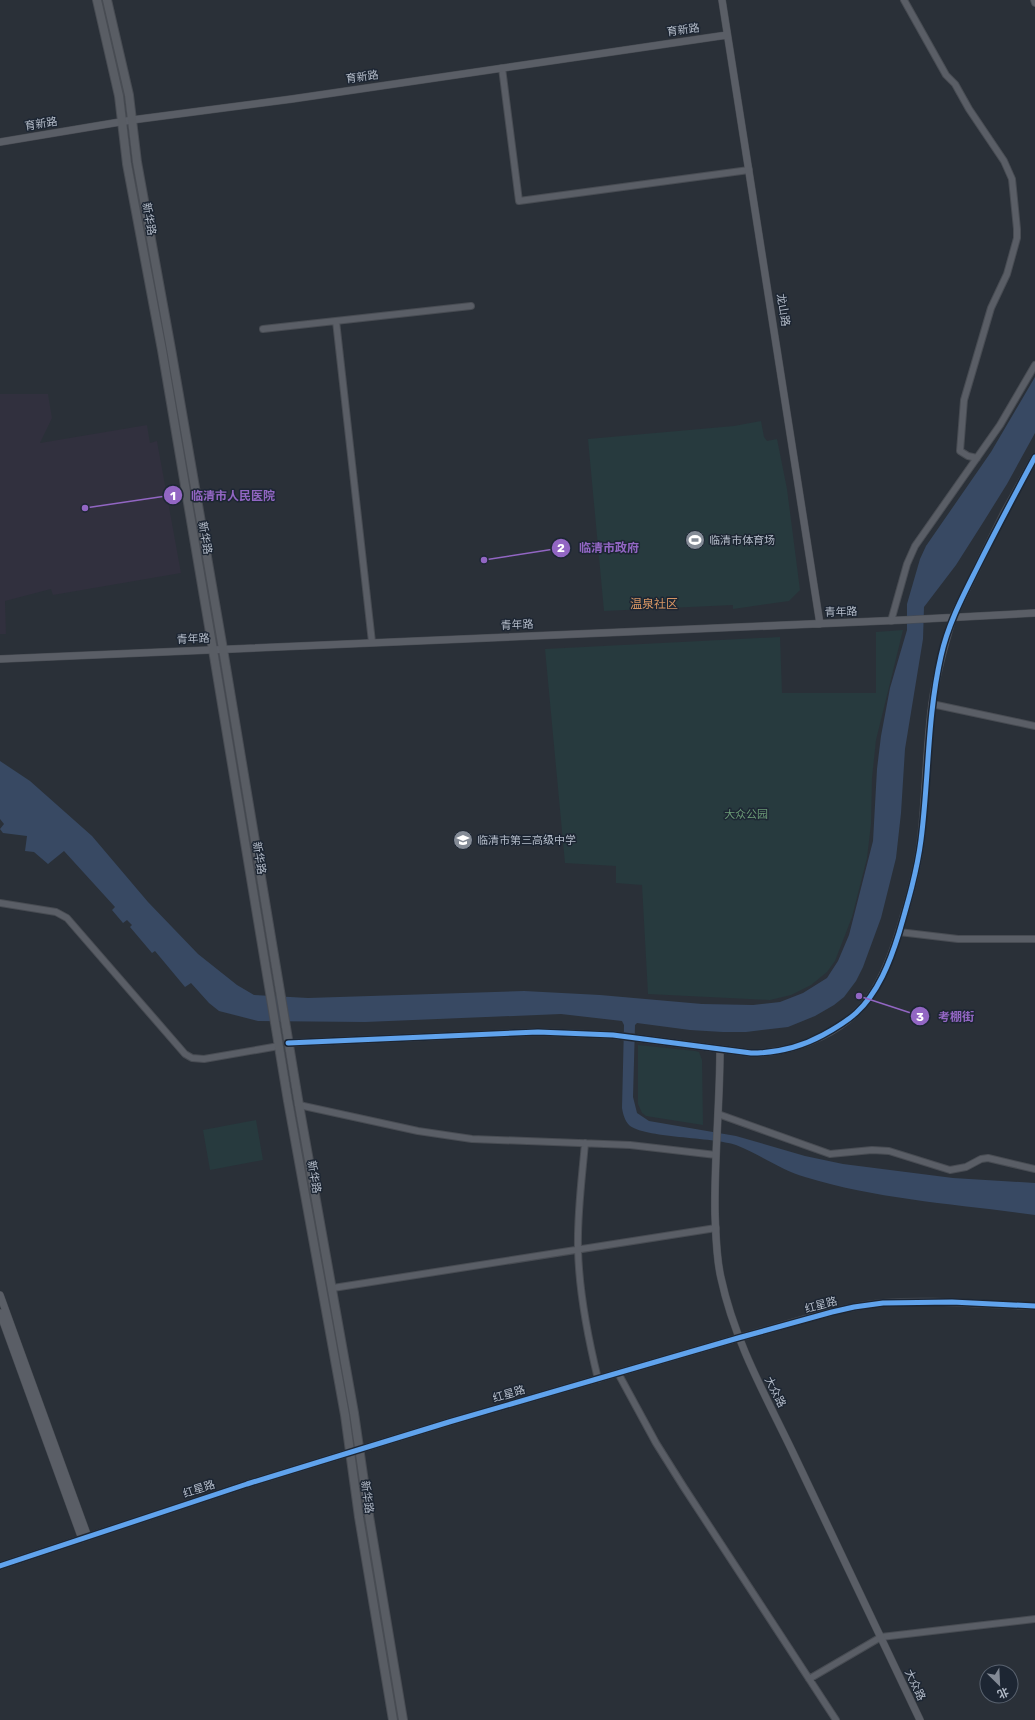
<svg xmlns="http://www.w3.org/2000/svg" width="1035" height="1720" font-family="Rubik,'Noto Sans SC',sans-serif">
<style>
.medical{fill:#31303e}
.green{fill:#273a3e}
.water{fill:#384963}
.lines{fill:none;stroke-linecap:round;stroke-linejoin:round}
.minor-casing{stroke:#484c53;stroke-width:8}
.tertiary-casing{stroke:#484c53;stroke-width:8}
.secondary-casing{stroke:#484c53;stroke-width:10}
.minor{stroke:#5a5e66;stroke-width:6}
.tertiary{stroke:#5a5e66;stroke-width:7}
.secondary{stroke:#595d64;stroke-width:8}
.cycleway-casing{stroke:#1d2633;stroke-width:8}
.cycleway{stroke:#60a3ed;stroke-width:5}
.labels{text-anchor:middle;dominant-baseline:central;stroke-width:3;stroke-linejoin:round;paint-order:stroke}
.street-label{font-size:11px;fill:#b4bcc9;stroke:#1d2633}
.poi-label{font-size:11px;fill:#b4bcc9;stroke:#1d2633;text-anchor:start}
.park-label{font-size:11px;fill:#6b9a76;stroke:#1d2633}
.neighbourhood-label{font-size:12px;fill:#d59563;stroke:#1d2633}
.leader{fill:none;stroke:#9266c3;stroke-width:1.5}
.callout-dot{fill:#9266c3;stroke:#1d2633;stroke-width:1.5}
.mark-label{font-size:12px;text-anchor:middle;font-weight:bold;fill:#fff}
.callout-label{font-size:12px;text-anchor:middle;font-weight:bold;fill:#9266c3;stroke:#1d2633;stroke-width:3;stroke-linejoin:round;paint-order:stroke}
</style>
<rect width="100%" height="100%" fill="#2a3038"/>
<!-- medical -->
<path class="medical" d="M0 394H48L52 418 40 443 147 425 150 443 157 441 181 573 53 595 51 589 5 601 6 634H0Z"/>
<!-- green -->
<path class="green" d="M761 421 764 437 767 441 777 439 787 489 800 590 789 601 733 609V605L604 611 588 439 734 426Z
M903 630 876 740 872 778 871 824 867 858 852 917 835 961 827 972 811 985 791 995 770 1000 648 994 642 885 616 883V866L565 863 545 649 780 637 782 693H876V632Z
M638 1045 695 1051 699 1052 702 1060 703 1125 646 1116 642 1113 638 1104Z
M256 1120 263 1160 210 1170 203 1130Z"/>
<!-- water -->
<path class="water" d="M1035 377V433L1007 484 984 521 956 565 924 607 923 639 905 749 901 813 896 858 881 918 863 967 856 981 844 997 834 1005 815 1016 788 1027 746 1032H723L690 1030 637 1023 635 1025 633 1097 637 1113 649 1121 736 1136 805 1156 843 1164 953 1178 1035 1183V1215C958 1204 880 1200 805 1177 781 1170 759 1154 736 1145 713 1137 643 1138 629 1125 625 1121 623 1114 622 1108L624 1025 622 1021 561 1014 365 1022 258 1021 219 1011 209 1003 191 983 185 987 155 951 152 953 130 927 132 925 127 920 123 923 112 910 115 907 64 851 48 864 34 852 25 851 27 836 3 833 0 829 4 824 0 819V761L30 781 92 836 148 902 198 954 237 985 254 995 308 998 524 991 600 995 702 1004 753 1005 780 1002 803 993 827 978 838 961 849 935 873 841 877 769 881 736 890 688 907 630V604L920 559 926 546 991 452Z"/>
<g class="lines">
<!-- minor casing -->
<g class="minor-casing">
<path id="minor" d="M904 0 946 75 955 84 969 109 1004 161 1012 179 1017 229V238L1007 274 991 308 964 400 960 451 968 456 977 458
M1034 0 1035 3
M502 68 519 201 749 170
M336 321 372 642
M263 329 471 306
M953 617 1003 515 1035 457
M891 621 907 564 915 546 1000 425 1035 365
M932 704 1035 726
M0 903 56 912 67 918 185 1054 192 1058 204 1059 279 1046
M899 932 958 939H1035
M299 1105 418 1131 472 1139 630 1145 716 1155
M718 1114 830 1154 872 1150 889 1151 950 1170 966 1167 981 1159 988 1158 1035 1169
M585 1143C582 1178 577 1214 578 1249 579 1292 588 1338 598 1379
M333 1288 716 1228
M738 1338C784 1326 836 1307 883 1303 933 1299 984 1305 1035 1306
M618 1373 656 1443 683 1486 836 1720
M809 1679 881 1637 1035 1619"/>
</g>
<!-- tertiary casing -->
<g class="tertiary-casing">
<path id="tertiary" d="M722 0 820 624
M0 142 132 120 292 99 727 35
M0 659 904 620 1035 613
M288 1043 538 1032 613 1035 751 1053C798 1053 851 1030 875 989 888 967 896 943 903 918 911 892 918 865 921 838 926 794 926 750 932 705 936 675 944 646 953 617
M720 1049C720 1104 714 1159 715 1214 716 1235 716 1257 721 1278 735 1343 767 1398 795 1457 837 1545 878 1632 920 1720
M0 1295 88 1537
M0 1313 82 1539
M0 1566 247 1484 449 1422 738 1338"/>
</g>
<!-- secondary casing -->
<g class="secondary-casing">
<path id="secondary" d="M97 0 119 96 127 164 162 350 213 650 288 1101 345 1415 359 1517 393 1720
M107 0 129 95 137 162 171 349 223 649 299 1105 354 1413 369 1516 403 1720"/>
</g>
<!-- minor -->
<use href="#minor" class="minor"/>
<!-- tertiary -->
<use href="#tertiary" class="tertiary"/>
<!-- secondary -->
<use href="#secondary" class="secondary"/>
<!-- cycleway casing -->
<g class="cycleway-casing">
<path id="cycleway" d="M288 1043 538 1032 613 1035 751 1053C776 1053 801 1047 823 1035 834 1029 846 1022 856 1013 878 993 890 962 899 933 908 902 917 871 921 840 929 778 927 717 941 656 948 624 963 596 977 568 996 530 1015 494 1035 457
M0 1566 247 1484 449 1422 738 1338 832 1312 854 1307 883 1303 952 1302 1035 1306"/>
</g>
<!-- cycleway -->
<use href="#cycleway" class="cycleway"/>
</g>
<!-- icons -->
<defs>
<g id="stadium-disc" transform="scale(1)"><circle r="9.5" fill="#848b96" stroke="#1d2633"/><path d="M0-5a6.5 5 0 1 0 0 10a6.5 5 0 1 0 0-10ZM-3.5-1.8h7v3.6h-7Z" fill="#fff"/></g>
<g id="school-disc" transform="scale(1)"><circle r="9.5" fill="#848b96" stroke="#1d2633"/><path d="M0-5L7-2L0 1L-7-2ZM-4 1L0 2.5L4 1V4Q0 6-4 4Z" fill="#fff"/></g>
</defs>
<g fill-rule="evenodd">
<use href="#stadium-disc" x="695" y="540"/>
<use href="#school-disc" x="463" y="840"/>
</g>
<g class="labels">
<!-- street labels -->
<g class="street-label">
<text transform="translate(683 30) rotate(-8)">育新路</text>
<text transform="translate(362 77) rotate(-8)">育新路</text>
<text transform="translate(41 124) rotate(-9)">育新路</text>
<text transform="translate(149 219) rotate(80)">新华路</text>
<text transform="translate(783 310) rotate(81)">龙山路</text>
<text transform="translate(205 538) rotate(80)">新华路</text>
<text transform="translate(841 612) rotate(-2)">青年路</text>
<text transform="translate(517 625) rotate(-3)">青年路</text>
<text transform="translate(193 639) rotate(-3)">青年路</text>
<text transform="translate(259 858) rotate(81)">新华路</text>
<text transform="translate(314 1177) rotate(80)">新华路</text>
<text transform="translate(821 1305) rotate(-15)">红星路</text>
<text transform="translate(775 1392) rotate(63)">大众路</text>
<text transform="translate(509 1394) rotate(-16)">红星路</text>
<text transform="translate(199 1489) rotate(-18)">红星路</text>
<text transform="translate(367 1497) rotate(82)">新华路</text>
<text transform="translate(915 1685) rotate(65)">大众路</text>
</g>
<!-- poi labels -->
<g class="poi-label">
<text x="709" y="540">临清市体育场</text>
<text x="477" y="840">临清市第三高级中学</text>
</g>
<!-- park labels -->
<g class="park-label">
<text x="746" y="814">大众公园</text>
</g>
<!-- neighbourhood labels -->
<g class="neighbourhood-label">
<text x="654" y="604">温泉社区</text>
</g>
</g>
<!-- callouts -->
<path class="leader" d="M85 508L173 495M484 560L561 548M859 996L920 1016"/>
<g class="callout-dot">
<circle cx="85" cy="508" r="4"/>
<circle cx="484" cy="560" r="4"/>
<circle cx="859" cy="996" r="4"/>
<circle cx="173" cy="495" r="10"/>
<circle cx="561" cy="548" r="10"/>
<circle cx="920" cy="1016" r="10"/>
</g>
<g class="mark-label">
<text x="173" y="500">1</text>
<text x="561" y="552">2</text>
<text x="920" y="1021">3</text>
</g>
<g class="callout-label">
<text x="233" y="500">临清市人民医院</text>
<text x="609" y="552">临清市政府</text>
<text x="956" y="1021">考棚街</text>
</g>
<!-- north arrow -->
<g transform="translate(999 1684) rotate(156)"><circle r="19" fill="#1d2633" stroke="#59626f"/>
<path d="M0-3L7 15L0 10L-7 15Z" fill="#848b96"/>
<text y="-6" font-size="11" font-weight="bold" text-anchor="middle" fill="#b4bcc9">北</text>
</g>
</svg>
